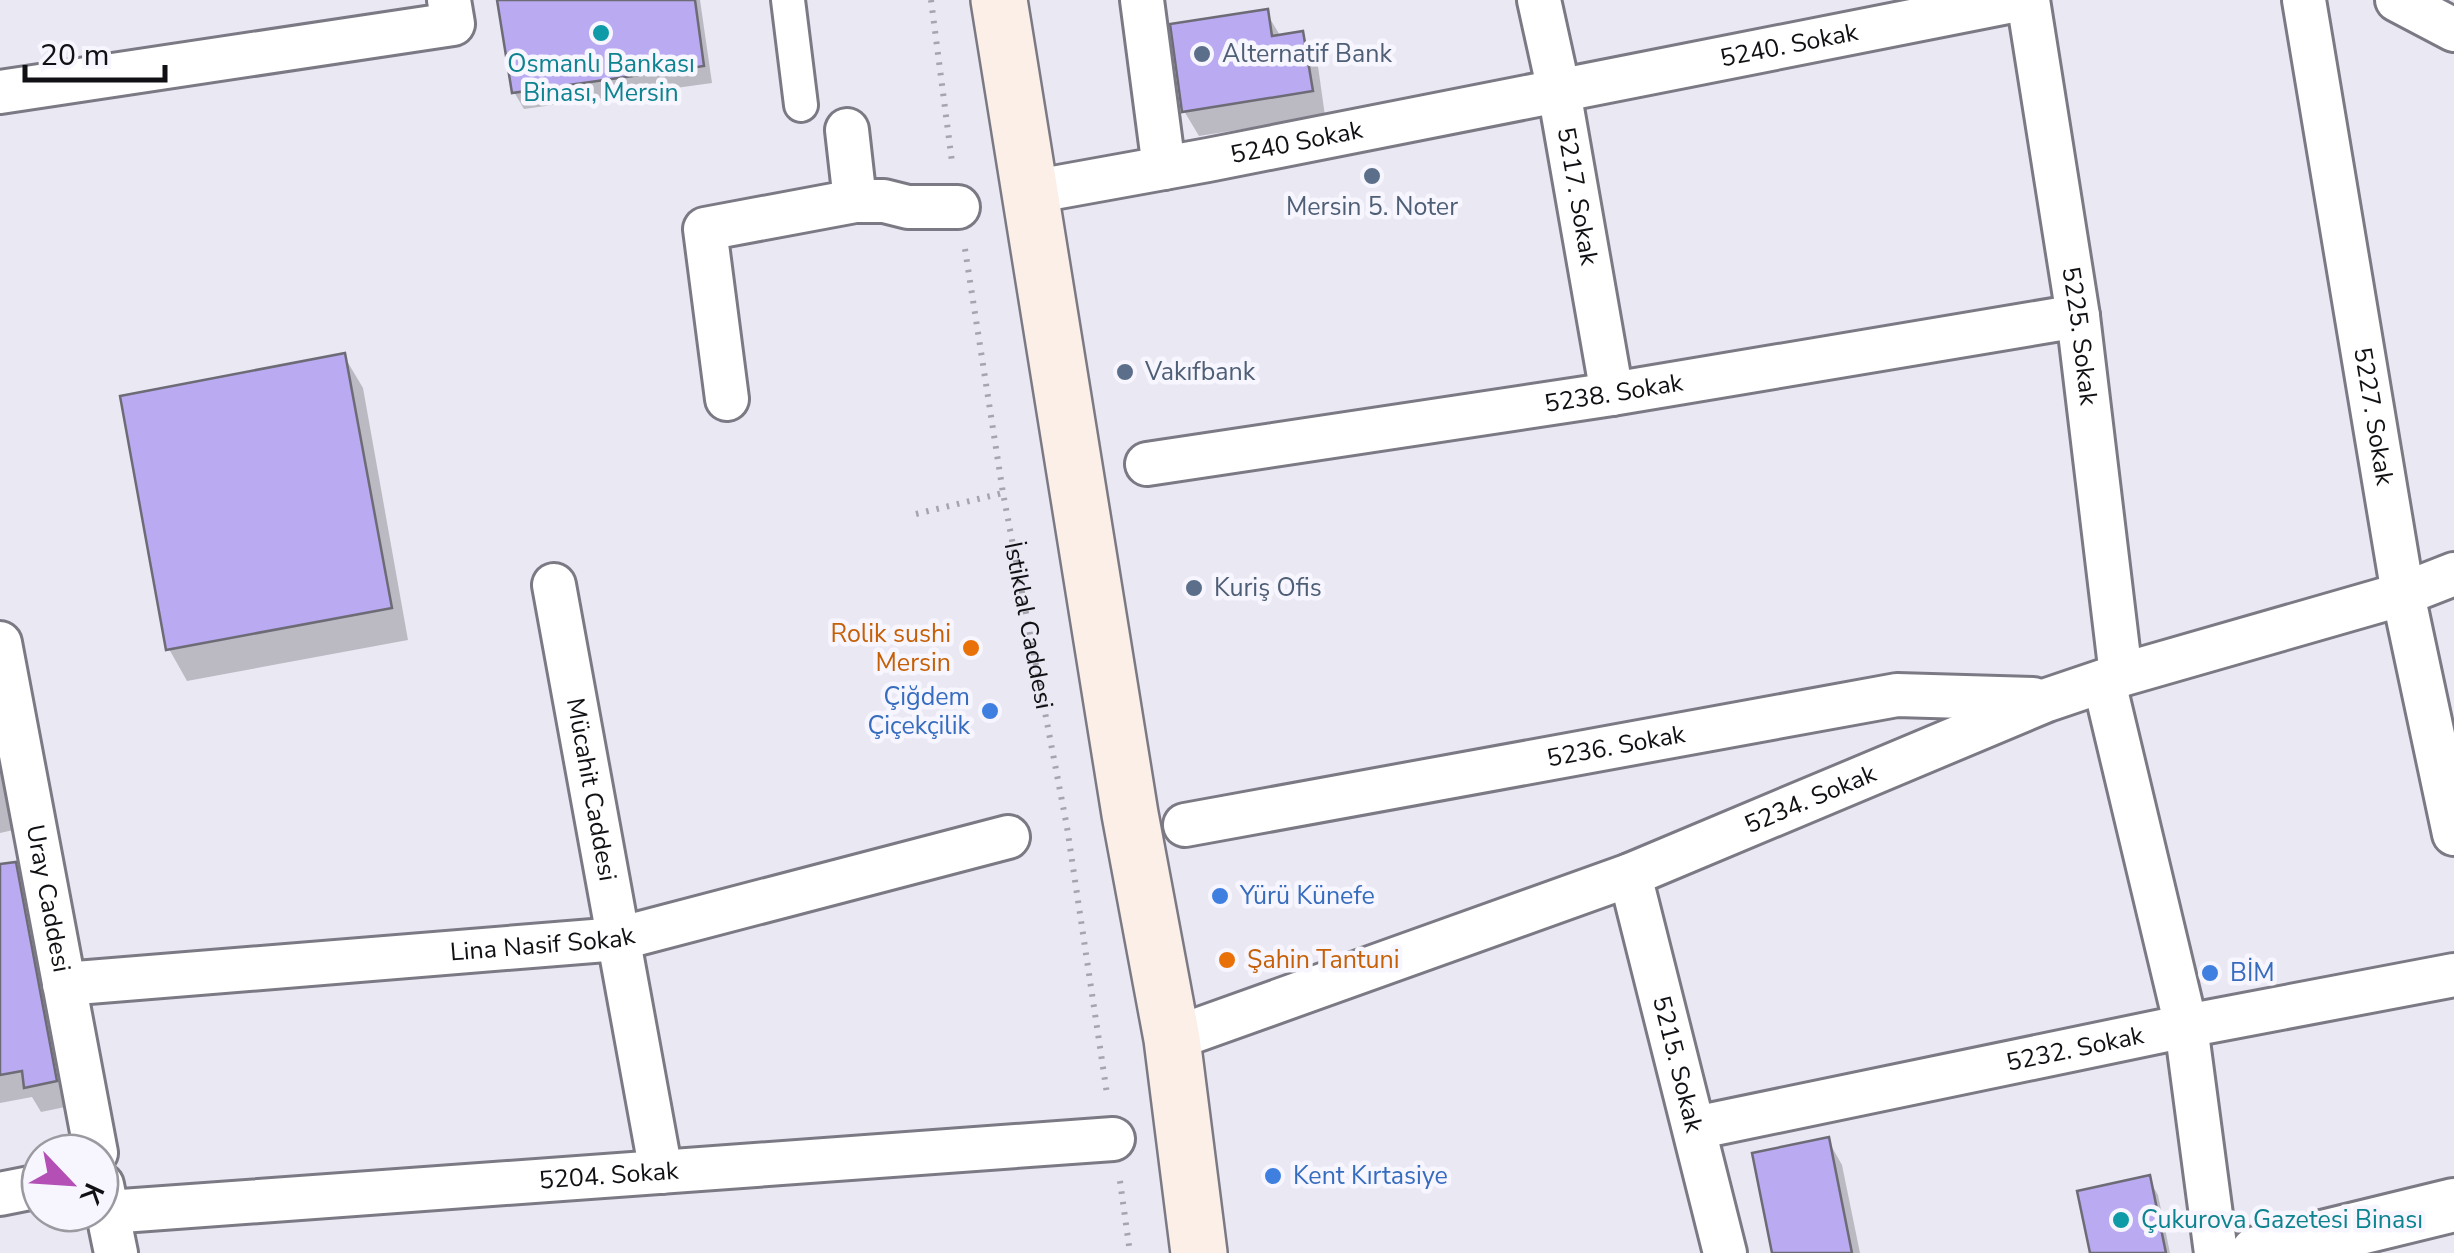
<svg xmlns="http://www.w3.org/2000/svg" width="2454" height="1253" font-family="'Nunito Sans',sans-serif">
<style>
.shadow{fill:#0003}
.building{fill:#baaaf1;stroke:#6d6b75;stroke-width:2.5}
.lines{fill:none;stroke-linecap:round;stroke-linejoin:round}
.pedestrian-casing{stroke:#7b7a84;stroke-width:38}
.minor-casing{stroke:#7b7a84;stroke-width:48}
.tertiary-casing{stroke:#7b7a84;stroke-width:58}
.secondary-casing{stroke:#7b7a84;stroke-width:60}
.path{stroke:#a6a4ad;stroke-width:6;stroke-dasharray:2.5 8;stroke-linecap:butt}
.pedestrian{stroke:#fff;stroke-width:32}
.minor{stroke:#fff;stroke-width:42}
.tertiary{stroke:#fff;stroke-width:52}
.secondary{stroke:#fbefe8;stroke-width:55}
.culture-dot{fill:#0f9aa8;stroke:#f7f6ff;stroke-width:4}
.service-dot{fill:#5c6f8a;stroke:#f7f6ff;stroke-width:4}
.food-dot{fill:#e8710a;stroke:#f7f6ff;stroke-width:4}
.shop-dot{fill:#3f7fe0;stroke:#f7f6ff;stroke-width:4}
.labels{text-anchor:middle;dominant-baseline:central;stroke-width:9;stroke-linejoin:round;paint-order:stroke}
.street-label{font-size:25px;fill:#111014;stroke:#f7f6ff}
.service-label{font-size:25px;fill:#4e5e75;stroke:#f7f6ff;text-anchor:start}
.culture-label{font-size:25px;fill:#0d838f;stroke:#f7f6ff}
.food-label{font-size:25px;fill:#c56008;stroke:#f7f6ff;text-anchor:end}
.shop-label{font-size:25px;fill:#366cbe;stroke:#f7f6ff;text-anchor:start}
</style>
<rect width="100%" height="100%" fill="#eae8f3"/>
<!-- shadow -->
<path class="shadow" d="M500 0H700L712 83 524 109 514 92Z
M1266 12 1281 37 1302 34 1317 59 1325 116 1199 136 1184 111Z
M344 356 363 388 408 640 187 681 169 649Z
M0 737 18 829 0 833Z
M26 928 41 953 70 1106 41 1112 32 1097 0 1103V933Z
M1828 1140 1842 1165 1860 1253H1775Z
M2148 1178 2158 1195 2170 1253H2092Z"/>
<!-- building -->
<path class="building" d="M497 0H695L704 66 512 93Z
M1268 9 1272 36 1303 31 1313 91 1182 112 1170 24Z
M345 353 392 608 166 650 120 396Z
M16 862 57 1081 24 1088 22 1071 0 1075V864Z
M1829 1137 1852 1253H1772L1752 1153Z
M2150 1175 2166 1253H2090L2077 1191Z"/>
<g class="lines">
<!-- pedestrian casing -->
<g class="pedestrian-casing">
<path id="pedestrian" d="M788 0 801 105"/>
</g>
<!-- minor casing -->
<g class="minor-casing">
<g id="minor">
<path d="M1142 0 1164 168"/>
<path id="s2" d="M1539 0 1559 91 1612 394"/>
<path id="s3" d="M2028 0 2078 316 2121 675"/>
<path id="s4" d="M2304 0 2403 594 2454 834"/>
<path d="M2397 0 2454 30"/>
<path d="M0 92 453 24 449 0"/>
<path id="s5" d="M1031 192 1208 160 2018 0"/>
<path d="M855 201H884L908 207H958"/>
<path d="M727 399 705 229 855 201 847 130"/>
<path id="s6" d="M1147 464 1612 394 2078 316"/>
<path id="s7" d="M554 585 661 1172"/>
<path id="s8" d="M0 643 96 1153"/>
<path d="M2104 682 2186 1026 2216 1253"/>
<path id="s9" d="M1185 825 1897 695 2033 699"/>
<path id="s10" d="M1630 875 1725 1253"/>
<path id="s11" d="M64 984 618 939 1008 837"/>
<path id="s12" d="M1172 1039 1630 875 2047 700 2121 675 2403 594 2454 574"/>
<path id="s13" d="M1695 1128 2186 1026 2454 975"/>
<path d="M102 1185 116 1253"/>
<path d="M0 1194 40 1186"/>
<path id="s14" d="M108 1212 1113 1139"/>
</g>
</g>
<!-- tertiary casing -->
<g class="tertiary-casing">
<path id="tertiary" d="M2257 1253 2454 1205"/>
</g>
<!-- secondary casing -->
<g class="secondary-casing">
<path id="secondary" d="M999 0 1130 814 1172 1039 1199 1253"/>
</g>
<!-- path -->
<g class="path">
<path d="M931 0 952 162"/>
<path id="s1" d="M965 249 1003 493 1067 827 1107 1094"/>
<path d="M916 514 1003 493"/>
<path d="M1120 1181 1130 1253"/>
</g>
<!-- pedestrian -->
<use href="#pedestrian" class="pedestrian"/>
<!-- minor -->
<use href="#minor" class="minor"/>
<!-- tertiary -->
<use href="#tertiary" class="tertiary"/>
<!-- secondary -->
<use href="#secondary" class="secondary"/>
</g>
<!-- markers -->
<g class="culture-dot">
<circle cx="601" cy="33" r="10"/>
<circle cx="2121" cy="1220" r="10"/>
</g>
<g class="service-dot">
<circle cx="1202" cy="54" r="10"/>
<circle cx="1372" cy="176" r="10"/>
<circle cx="1125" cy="372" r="10"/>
<circle cx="1194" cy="588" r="10"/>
</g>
<g class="food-dot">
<circle cx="971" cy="648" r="10"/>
<circle cx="1227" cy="960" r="10"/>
</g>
<g class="shop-dot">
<circle cx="990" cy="711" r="10"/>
<circle cx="1220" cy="896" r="10"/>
<circle cx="2210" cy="973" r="10"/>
<circle cx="1273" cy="1176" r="10"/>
</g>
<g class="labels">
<!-- street labels -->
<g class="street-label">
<text stroke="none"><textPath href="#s5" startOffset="772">5240. Sokak</textPath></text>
<text stroke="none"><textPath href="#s5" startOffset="270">5240 Sokak</textPath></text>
<text stroke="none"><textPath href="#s2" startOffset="200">5217. Sokak</textPath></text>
<text stroke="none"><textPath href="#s3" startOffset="340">5225. Sokak</textPath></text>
<text stroke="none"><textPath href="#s6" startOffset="472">5238. Sokak</textPath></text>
<text stroke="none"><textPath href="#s4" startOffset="422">5227. Sokak</textPath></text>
<text stroke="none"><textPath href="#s1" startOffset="382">İstiklal Caddesi</textPath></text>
<text stroke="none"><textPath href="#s9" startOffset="438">5236. Sokak</textPath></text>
<text stroke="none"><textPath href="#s7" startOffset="208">Mücahit Caddesi</textPath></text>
<text stroke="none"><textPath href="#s12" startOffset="682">5234. Sokak</textPath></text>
<text stroke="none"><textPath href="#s8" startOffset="260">Uray Caddesi</textPath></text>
<text stroke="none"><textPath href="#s11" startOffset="480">Lina Nasif Sokak</textPath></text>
<text stroke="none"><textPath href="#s13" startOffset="388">5232. Sokak</textPath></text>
<text stroke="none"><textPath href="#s10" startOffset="195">5215. Sokak</textPath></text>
<text stroke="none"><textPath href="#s14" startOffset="502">5204. Sokak</textPath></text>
</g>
<!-- service labels -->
<g class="service-label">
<text x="1222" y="54">Alternatif Bank</text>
<text x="1372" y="207" text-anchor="middle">Mersin 5. Noter</text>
<text x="1145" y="372">Vakıfbank</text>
<text x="1214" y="588">Kuriş Ofis</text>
</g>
<!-- culture labels -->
<g class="culture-label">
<text x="601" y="64">Osmanlı Bankası<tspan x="601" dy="29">Binası, Mersin</tspan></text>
<text x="2141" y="1220" text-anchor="start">Çukurova Gazetesi Binası</text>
</g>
<!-- food labels -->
<g class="food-label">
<text x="951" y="634">Rolik sushi<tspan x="951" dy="29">Mersin</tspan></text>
<text x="1247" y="960" text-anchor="start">Şahin Tantuni</text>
</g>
<!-- shop labels -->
<g class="shop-label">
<text x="970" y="697" text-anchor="end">Çiğdem<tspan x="970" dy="29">Çiçekçilik</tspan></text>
<text x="1240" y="896">Yürü Künefe</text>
<text x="2230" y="973">BİM</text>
<text x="1293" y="1176">Kent Kırtasiye</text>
</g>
</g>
<!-- north arrow -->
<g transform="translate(70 1183) rotate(115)"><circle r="48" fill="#f7f6ff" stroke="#9b9aa1" stroke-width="2.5"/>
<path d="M0-8L18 38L0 25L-18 38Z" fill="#b34fb5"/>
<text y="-15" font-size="28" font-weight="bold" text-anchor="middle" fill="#111014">K</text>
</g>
<!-- scale -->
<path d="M25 65v15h140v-15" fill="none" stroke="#111014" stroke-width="5"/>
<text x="40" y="65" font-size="30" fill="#111014" stroke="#f7f6ff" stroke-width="8" paint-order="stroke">20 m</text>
</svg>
